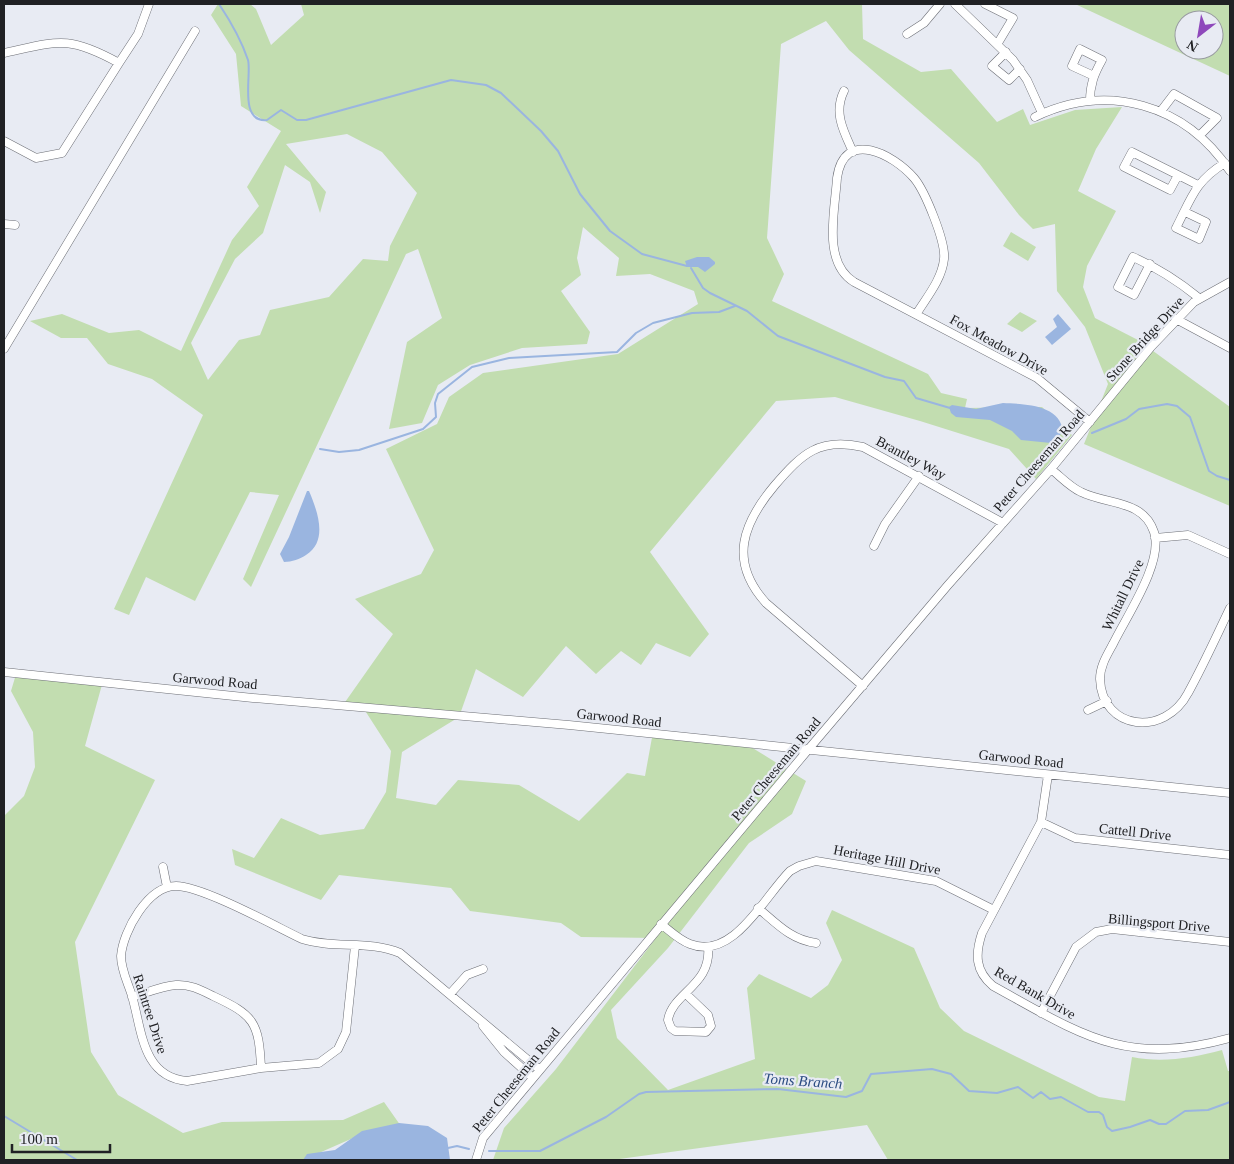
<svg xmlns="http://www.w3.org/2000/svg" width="1234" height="1164" font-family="'Times New Roman',serif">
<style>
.green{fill:#c2ddb0;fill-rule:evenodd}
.water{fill:#9ab5e0}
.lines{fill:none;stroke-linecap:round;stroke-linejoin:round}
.stream{stroke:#9ab5e0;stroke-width:2}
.minor-casing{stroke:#6c6e75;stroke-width:9}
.minor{stroke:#fff;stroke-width:8}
.labels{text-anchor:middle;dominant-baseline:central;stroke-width:4.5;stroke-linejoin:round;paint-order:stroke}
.street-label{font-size:14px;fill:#202124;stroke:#e8ebf3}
.water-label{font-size:15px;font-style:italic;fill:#2b4c82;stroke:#e8ebf3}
</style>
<rect width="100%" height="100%" fill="#e8ebf3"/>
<!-- green -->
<path class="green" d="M218 4H250L256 9 271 45 304 15 301 4H862L863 39 921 72 951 69 997 122 1023 109 1030 125 1075 110 1122 107 1096 149 1078 191 1116 211 1087 266 1083 287 1095 318 1138 340 1230 407V506L1084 444 1108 384 1085 327 1057 291 1055 224 1033 229 1019 215 979 163 849 50 826 21 781 44 767 238 784 274 772 301 928 374 941 393 967 399 965 408 1042 407 1072 435 1036 479 1009 449 920 421 835 397 776 401 650 552 709 634 690 657 656 643 641 665 621 651 596 674 566 646 523 697 476 669 459 717 402 752 396 798 436 805 458 780 519 785 579 821 627 773 645 776 653 732 746 744 806 781 792 814 749 843 668 948 611 1010 617 1038 668 1090 755 1059 747 988 759 974 811 998 828 985 842 960 826 923 832 910 914 948 940 1008 964 1031 1099 1097 1125 1101 1132 1057C1162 1063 1193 1058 1222 1050L1228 1071H1230V1160H888L867 1125 612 1160H493L504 1128 556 1069 656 938 581 937 561 923 470 911 451 888 339 875 321 900 235 865 232 849 254 858 281 818 320 835 364 829 386 792 391 751 364 709 343 705 393 634 355 599 421 574 434 550 386 449 437 424 449 397 483 373 618 354 698 304 694 291 650 274 616 276 619 258 583 227 577 258 581 275 561 291 590 332 587 344 522 348 470 365 438 385 422 423 389 429 407 342 442 318 418 249 406 254 251 587 243 579 279 495 250 492 195 601 146 577 129 615 114 609 203 415 152 379 108 364 87 338H61L30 321 62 314 109 333 139 330 181 351 232 240 259 206 247 187 281 131 241 106 236 54 211 15ZM347 134 382 152 417 193 390 246 388 261 363 259 329 297 270 310 260 335 239 340 208 380 191 343 235 259 263 233 285 165 310 182 320 213 326 192 286 144Z
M1075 4H1230V76ZM1184 20H1214V50H1184Z
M1011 232 1036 247 1028 261 1003 246Z
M1020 312 1037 321 1022 332 1007 324Z
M17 671 103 681 85 746 155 780 75 942 91 1052 118 1095 183 1133 222 1122 343 1120 384 1102 403 1129 369 1131 303 1160H4V816L24 796 35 767 33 732 11 691Z"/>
<!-- water -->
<path class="water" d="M697 257H709L715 262V264L705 272 698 267H687L685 261Z
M1058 314 1071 329 1052 345 1045 337 1057 327 1053 319Z
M1003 403C1023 404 1061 404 1063 432L1051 443 1021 440 1012 431 990 420 956 417 951 413 949 407 952 405 976 409Z
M307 491H309C317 510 329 541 306 555 300 559 292 562 284 562L280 554 289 537Z
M399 1123 428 1126 447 1138 450 1160H303L307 1154 335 1150 362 1131Z"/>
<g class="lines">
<!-- stream -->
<path class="stream" d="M219 4C231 22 241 39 248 60 252 74 238 123 267 120L281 110 297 120H306L451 80 486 85 501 93 541 131 558 151 580 194 610 231 642 254 687 266
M691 268 703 288 710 293 747 311 778 336 885 377 904 381 916 398 950 408
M1092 433 1126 419 1139 409 1167 404 1177 406 1190 417 1209 471 1217 476 1230 480
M320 449 339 452 359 450 423 429 436 417 435 403 438 394 472 367 509 358 617 352 636 333 653 323 692 313 719 312 735 306
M4 1116 77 1160
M448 1148 457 1146 469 1149
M489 1151H540L606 1117 639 1094 646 1092 778 1089 846 1097 862 1091 871 1074 932 1069 951 1074 969 1091 997 1093 1018 1087 1033 1098 1041 1092 1050 1099 1061 1097 1088 1112H1099L1103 1115 1107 1127 1112 1131 1130 1127 1150 1120 1159 1124H1166L1185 1111 1208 1110 1230 1102"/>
<!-- minor casing -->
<g class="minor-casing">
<path id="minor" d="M955 4 1013 60 1027 80 1042 113
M985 4 1013 18 998 43
M907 34 924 23 940 4
M1006 52 992 66 1009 80 1020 69
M4 53C59 41 68 35 119 63L62 153 36 158 4 141
M119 63 138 34 149 4
M844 91C833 113 844 132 853 152
M1090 101C1090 85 1094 74 1102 60L1080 49 1072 66 1094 76
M1161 111 1174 94 1217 118 1200 135
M1035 117C1108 82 1185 104 1230 171
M1178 175 1170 190 1124 167 1132 152 1198 185
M1185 212 1206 222 1199 239 1176 228C1191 199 1195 181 1225 163
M4 224 15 225
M1150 264 1134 295 1118 287 1133 257C1158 268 1178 281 1199 298
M917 313C927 297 942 279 944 259 946 242 925 191 914 178 893 154 844 128 837 178 835 211 822 262 854 282L1037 378 1090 422
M1176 319 1230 348
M4 349 195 31
M1051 469C1061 477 1070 487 1081 492 1107 505 1143 499 1154 532 1164 562 1126 617 1113 644 1107 655 1100 666 1100 679 1102 731 1165 737 1188 693 1203 666 1216 637 1230 608
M1155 538 1188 535 1230 554
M874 546 885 524 919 476
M4 672 253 698 569 725 1230 793
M863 686 766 603C728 561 743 523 775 485 802 454 819 437 863 447L1003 523
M1088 710 1107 701
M1048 775 1041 822 982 933C975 954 975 971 993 986 1082 1035 1125 1067 1230 1038
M1041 822 1075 838 1230 855
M163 867 167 887
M758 908C776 923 791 940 816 943
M661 924C670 931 679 940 690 944 733 961 764 897 790 871L799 866 816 861 936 881 994 910
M355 946 346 1032 338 1049 319 1063 261 1068 187 1081C142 1077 142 1030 132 996 128 983 121 970 121 956 123 931 148 886 176 886 202 886 275 926 302 939 334 949 370 940 400 953L540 1070
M450 994 467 975 483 969
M686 994 708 1015 711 1026 706 1032 675 1031 671 1028 668 1020C672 993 712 985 708 947
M132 997C146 993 162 986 176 985 190 984 201 990 213 996 254 1015 259 1022 261 1068
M1041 1013 1076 947 1096 932 1112 929 1230 942
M483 1026 504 1052 533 1078
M476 1160 483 1138 807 751 948 585 1051 469 1151 347 1194 302 1230 282"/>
</g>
<!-- minor -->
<use href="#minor" class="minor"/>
</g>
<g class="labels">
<!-- street labels -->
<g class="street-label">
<text transform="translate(1145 339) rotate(-48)">Stone Bridge Drive</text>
<text transform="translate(999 345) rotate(29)">Fox Meadow Drive</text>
<text transform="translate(911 458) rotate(28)">Brantley Way</text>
<text transform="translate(1039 461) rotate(-49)">Peter Cheeseman Road</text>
<text transform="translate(1123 595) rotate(-64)">Whitall Drive</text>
<text transform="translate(215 681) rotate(5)">Garwood Road</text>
<text transform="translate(619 718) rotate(6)">Garwood Road</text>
<text transform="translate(1021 759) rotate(6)">Garwood Road</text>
<text transform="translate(776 769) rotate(-50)">Peter Cheeseman Road</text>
<text transform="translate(1135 832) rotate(6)">Cattell Drive</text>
<text transform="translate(887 860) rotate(11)">Heritage Hill Drive</text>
<text transform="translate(1159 923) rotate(5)">Billingsport Drive</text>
<text transform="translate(1035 993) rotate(30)">Red Bank Drive</text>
<text transform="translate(150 1014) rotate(72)">Raintree Drive</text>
<text transform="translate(516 1080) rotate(-51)">Peter Cheeseman Road</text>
</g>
<!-- water labels -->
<g class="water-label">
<text transform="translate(803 1081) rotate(4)">Toms Branch</text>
</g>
</g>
<!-- border -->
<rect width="1234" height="1164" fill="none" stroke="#202124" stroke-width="10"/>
<!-- north arrow -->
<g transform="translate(1199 35) rotate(211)"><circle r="24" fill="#e8ebf3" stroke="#989aa0"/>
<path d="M0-4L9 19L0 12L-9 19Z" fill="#8e48bb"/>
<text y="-8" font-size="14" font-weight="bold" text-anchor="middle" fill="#202124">N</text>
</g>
<!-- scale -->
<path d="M12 1144v8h98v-8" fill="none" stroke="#202124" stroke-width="2.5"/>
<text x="20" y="1144" font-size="15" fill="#202124" stroke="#e8ebf3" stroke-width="4" paint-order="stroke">100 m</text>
</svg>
